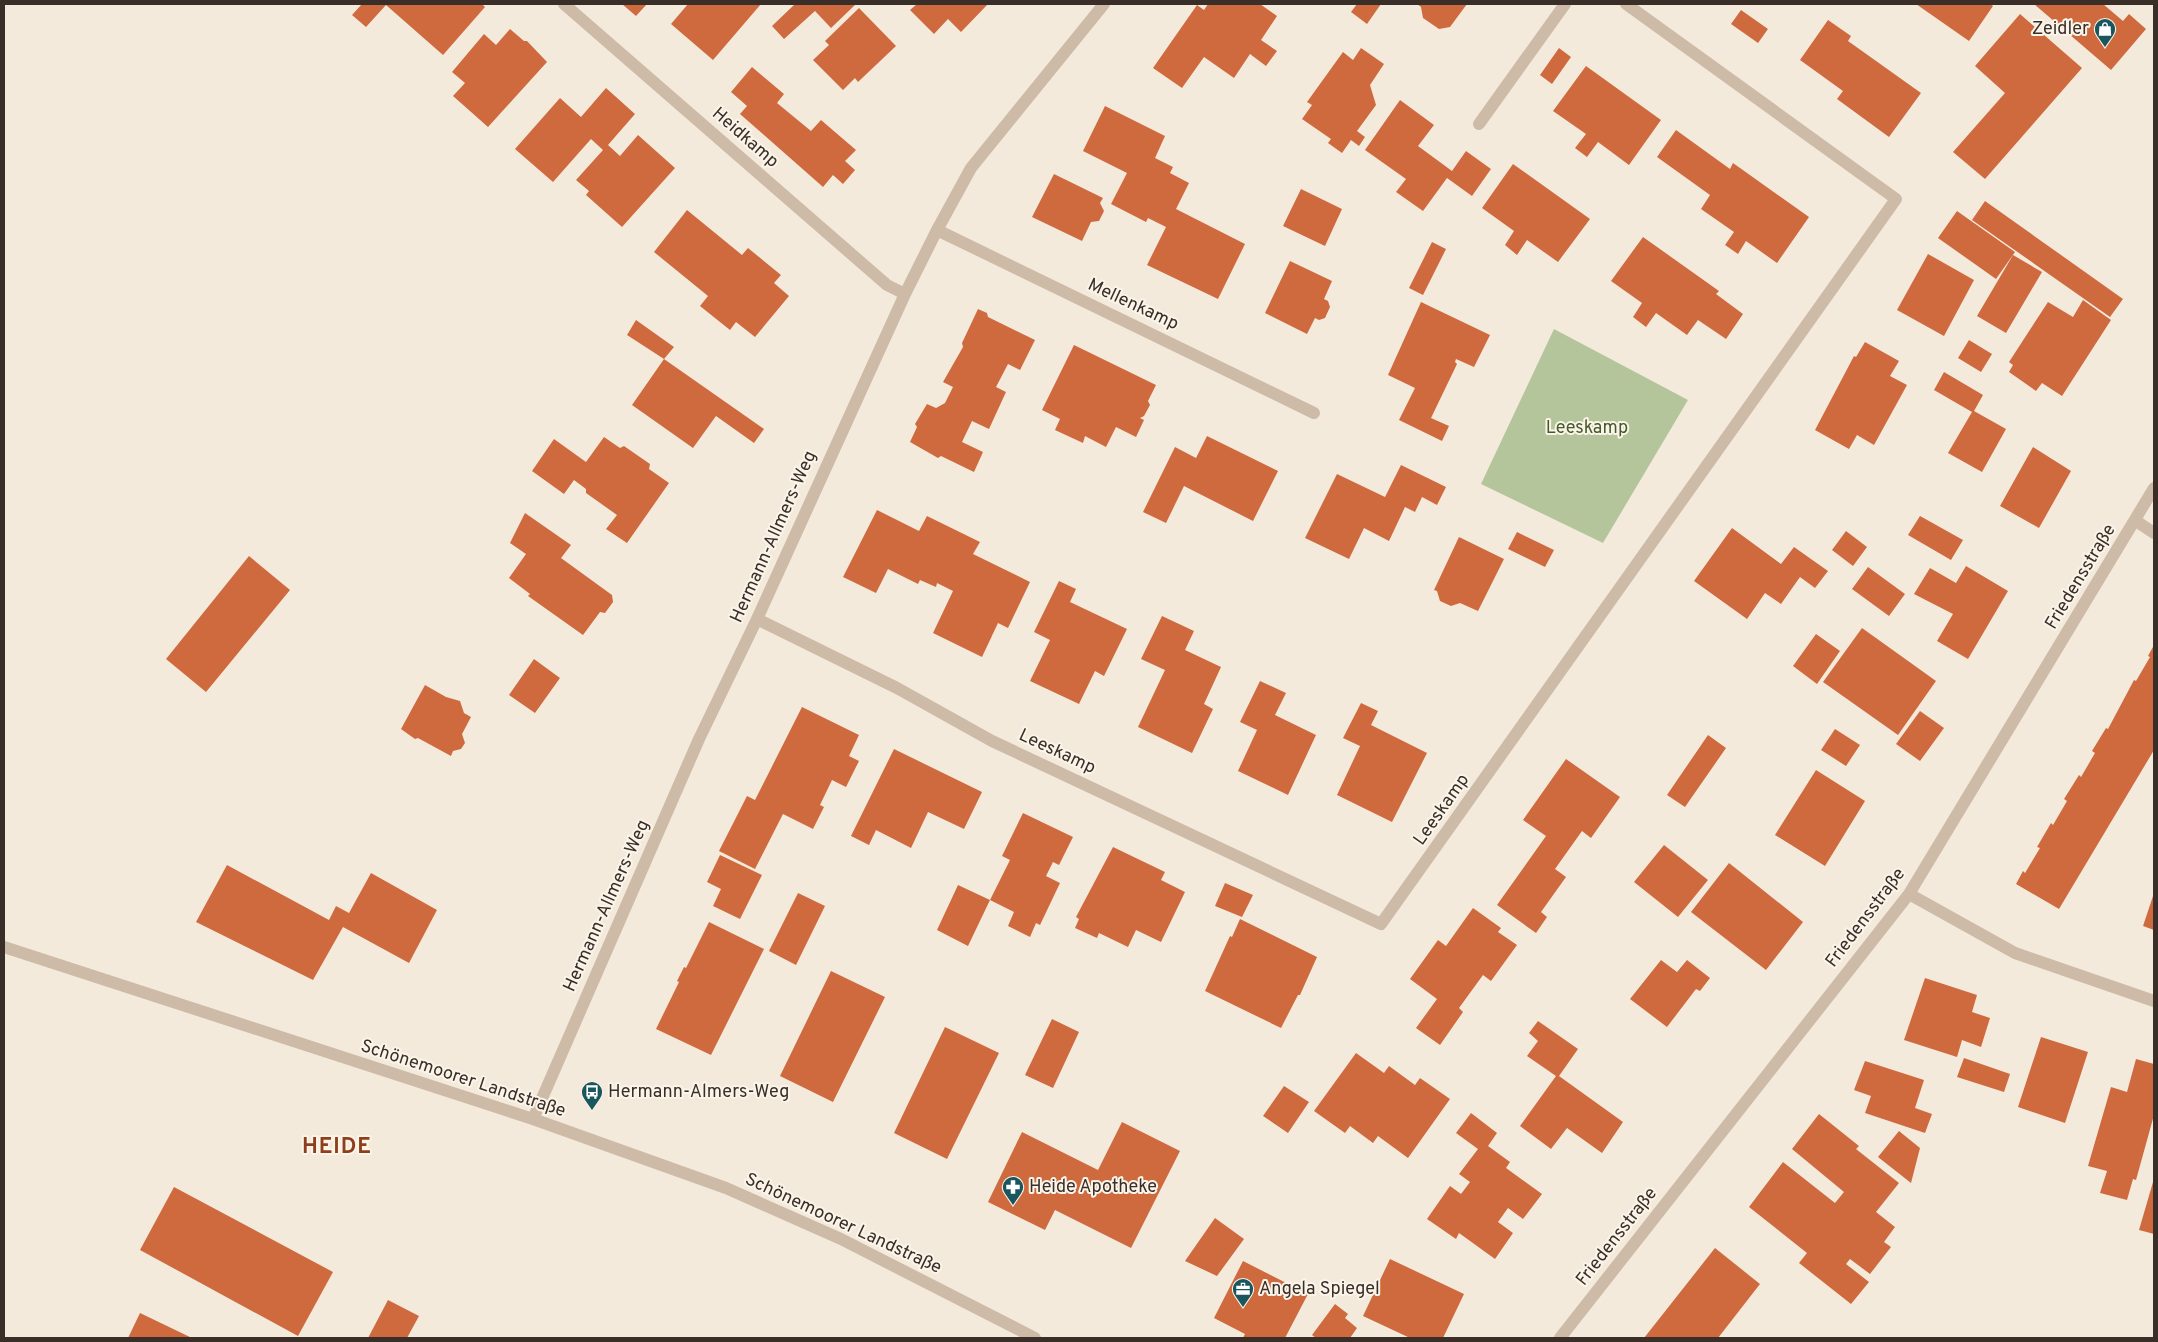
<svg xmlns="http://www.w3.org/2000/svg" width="2158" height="1342" font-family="Overpass,sans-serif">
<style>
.green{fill:#b4c59b}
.building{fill:#cf6a3f}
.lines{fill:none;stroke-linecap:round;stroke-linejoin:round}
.minor{stroke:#cdbba7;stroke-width:12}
.labels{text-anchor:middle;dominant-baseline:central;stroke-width:4;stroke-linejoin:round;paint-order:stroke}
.poi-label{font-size:18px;fill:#392e28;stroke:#fbf4e9;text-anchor:start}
.street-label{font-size:18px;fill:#392e28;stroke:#fbf4e9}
.park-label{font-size:18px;fill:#455a2a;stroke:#fbf4e9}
.district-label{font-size:22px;font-weight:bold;letter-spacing:1px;fill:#8f3d1a;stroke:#fbf4e9}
</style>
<rect width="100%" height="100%" fill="#f4eadc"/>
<!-- green -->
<path class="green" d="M1554 329 1688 400 1603 543 1481 484Z"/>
<!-- building -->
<path class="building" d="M362 4H482L485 7 443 55 386 5 366 27 352 15Z
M622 4H647L636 16Z
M688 4H761L713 60 671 24Z
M795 4H854L855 5 831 28 815 11 784 39 772 26Z
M917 4H988L961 32 948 19 934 34 910 10Z
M1208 4H1260L1277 16 1261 40 1277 51 1266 66 1250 54 1234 78 1204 57 1182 88 1153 68 1197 5 1204 10Z
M1357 4H1381L1367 24 1351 12Z
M1417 4H1467L1450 27 1439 29 1423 18 1421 7Z
M1916 4H1990L1993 6 1969 41Z
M2034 4H2103L2123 21 2129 14 2146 29 2111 70Z
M859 8 896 46 858 82 855 78 843 90 813 60 829 45 825 41Z
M1741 10 1768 29 1758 43 1731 24Z
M2020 14 2082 68 1985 179 1953 152 2005 93 1975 66Z
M1828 20 1851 36 1848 41 1921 93 1889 137 1837 99 1843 91 1800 60Z
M510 29 524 41H527L547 62 488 127 453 96 465 83 452 72 484 34 496 45Z
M1361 48 1384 64 1370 85 1376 105 1357 131 1365 137 1359 146 1351 140 1342 153 1328 143 1331 139 1302 119 1312 105 1307 102 1343 52 1353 60Z
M1559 48 1571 57 1552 84 1540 75Z
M1586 66 1661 120 1629 165 1598 142 1587 157 1575 148 1586 134 1553 111Z
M752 67 784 94 777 103 811 131 821 120 856 150 845 161 855 170 843 184 833 175 823 187 740 114 747 106 731 92Z
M606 88 635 114 608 145 620 156 638 135 675 168 622 227 586 195 589 191 576 180 603 150 591 139 553 182 515 149 560 98 581 117Z
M1400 100 1434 125 1418 146 1452 171 1466 151 1491 169 1472 196 1447 178 1423 211 1396 192 1406 179 1365 150Z
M1105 106 1165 136 1155 158 1173 167 1170 173 1189 183 1176 209 1245 244 1218 299 1147 265 1166 227 1148 218 1146 222 1111 204 1127 173 1083 151Z
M1676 130 1730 169 1733 163 1809 217 1777 263 1746 241 1738 254 1725 245 1734 232 1701 209 1710 195 1657 157Z
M1513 164 1590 219 1558 262 1527 240 1517 255 1505 245 1514 231 1482 208Z
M1054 174 1103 198 1100 203 1104 211 1099 221 1091 222 1082 241 1032 217Z
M1301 189 1342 209 1325 246 1283 226Z
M1985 201 2123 299 2110 317 1972 220Z
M687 210 742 255 748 248 781 275 774 283 789 296 755 337 736 322 730 330 700 306 708 296 654 252Z
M1957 211 2015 252 1996 279 1938 238Z
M1643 237 1719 291 1716 294 1743 314 1726 339 1698 320 1687 335 1656 313 1646 327 1633 317 1642 303 1611 281Z
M1432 242 1446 249 1423 295 1409 288Z
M1928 254 1974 280 1944 336 1897 310Z
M2013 255 2042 272 2006 333 1977 316Z
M1290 261 1332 281 1324 299 1328 301 1330 307 1325 318 1319 320 1315 318 1307 334 1265 313Z
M2083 300 2111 320 2062 396 2042 383 2036 391 2009 372 2013 365 2009 362 2048 302 2073 317Z
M1421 302 1490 335 1474 367 1456 359 1455 362 1457 364 1431 418 1449 426 1442 441 1399 420 1415 388 1388 375Z
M978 309 987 313 988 317 1035 340 1020 370 1008 364 996 387 1006 392 989 429 972 421 962 442 983 452 974 472 941 456 938 458 910 442 917 427 915 424 927 404 936 408 945 403 953 387 943 382 963 347 962 343Z
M636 320 674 347 664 359 764 429 754 443 716 416 693 448 632 405 664 359 627 335Z
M1969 340 1992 354 1981 372 1958 358Z
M1865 342 1899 361 1890 376 1907 385 1874 445 1857 435 1849 449 1815 430 1854 356 1856 357Z
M1074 345 1156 385 1148 401 1150 405 1144 416 1140 418 1144 420 1136 437 1116 427 1106 447 1085 436 1083 443 1055 430 1060 419 1042 410Z
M1944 372 1983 395 1974 411 2006 429 1982 472 1948 453 1972 412 1934 390Z
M1207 436 1278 471 1253 521 1184 486 1166 523 1143 512 1175 447 1196 458Z
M604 437 620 448 624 446 650 464 649 469 669 483 627 543 606 529 617 515 586 493V489L574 480 564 494 532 471 554 439 586 462Z
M2033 447 2071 471 2039 528 2000 506Z
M1401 465 1446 487 1437 505 1422 497 1415 512 1405 507 1389 541 1364 528 1349 559 1305 538 1337 474 1385 497Z
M877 510 919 531 927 516 980 542 973 554 1030 582 1008 628 998 623 982 657 933 633 953 591 937 583 936 587 920 580 918 584 888 569 876 593 843 577Z
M525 513 571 545 561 558 612 595 613 602 605 613 600 612 583 635 528 596 530 594 509 578 526 554 510 543Z
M1920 516 1963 540 1951 560 1908 535Z
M1732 528 1781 564 1794 547 1828 571 1815 588 1800 577 1781 604 1765 593 1747 619 1694 581Z
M1846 531 1867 547 1853 566 1832 550Z
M1517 532 1554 550 1545 567 1508 549Z
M1459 537 1504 559 1478 611 1460 603 1451 606 1440 601 1437 591 1434 590Z
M249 556 290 590 206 692 166 659Z
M1966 566 2008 591 1968 659 1937 641 1953 614 1914 594 1930 568 1956 583Z
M1868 567 1905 594 1889 616 1852 589Z
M1059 581 1076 589 1070 602 1127 629 1104 676 1095 671 1079 704 1030 681 1050 640 1034 632Z
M1162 616 1194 631 1185 650 1221 667 1204 704 1213 709 1192 753 1138 727 1165 670 1141 659Z
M1862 628 1936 681 1898 735 1823 682Z
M1816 634 1840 651 1817 684 1793 666Z
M2154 645V750L2059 909 2016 884 2023 871 2025 873 2040 848 2037 847 2051 823 2053 825 2067 801 2064 799 2079 775 2081 777 2095 753 2092 751 2106 728 2108 729 2134 680 2136 681 2150 657 2148 656Z
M534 659 560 678 535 713 509 695Z
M1260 681 1286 693 1275 715 1316 735 1288 795 1238 771 1257 730 1240 722Z
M425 685 446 697 460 701 464 713 471 717 462 734 465 743 461 749 453 751 451 756 418 738 415 739 401 729Z
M1361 703 1378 711 1371 725 1427 753 1392 822 1337 795 1360 746 1343 738Z
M802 707 859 735 849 756 859 761 846 787 832 780 820 805 824 807 813 829 783 814 755 869 719 851 747 796 755 800Z
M1920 711 1944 728 1920 761 1896 744Z
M1835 729 1860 745 1846 766 1821 750Z
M1708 735 1726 748 1685 807 1667 795Z
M894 749 982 792 964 829 928 812 911 848 876 830 869 845 851 836Z
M1566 759 1620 797 1591 838 1582 831 1555 869 1566 877 1541 912 1547 917 1536 933 1497 905 1546 836 1523 820Z
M1816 770 1865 801 1825 866 1775 835Z
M1023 813 1073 837 1059 865 1053 862 1046 876 1060 883 1040 925 1036 923 1030 937 1008 926 1014 912 990 900 968 946 937 930 958 885 990 900 1010 860 1002 856Z
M1664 845 1708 880 1678 917 1634 882Z
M1113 847 1165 872 1161 880 1185 892 1161 942 1136 930 1128 947 1099 933 1097 938 1075 928 1079 919 1076 917Z
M720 855 762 875 740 919 713 906 721 889 707 882Z
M1729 863 1803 922 1766 970 1691 912Z
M227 865 329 920 336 906 349 913 371 873 437 910 409 963 343 927 313 980 196 922Z
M1225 883 1253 895 1242 917 1215 906Z
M798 893 825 906 796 965 769 951Z
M2154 893V930L2143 926Z
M1473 908 1501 928 1498 932 1517 945 1491 981 1483 975 1459 1008 1463 1012 1440 1045 1416 1028 1437 999 1410 979 1438 940 1446 946Z
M1240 919 1317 957 1300 995H1298L1281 1028 1205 991 1230 936 1232 937Z
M709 922 764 949 711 1055 656 1029 679 982 677 981 684 967 686 968Z
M1661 960 1677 972 1687 960 1710 978 1700 991 1696 989 1667 1027 1630 999Z
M831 971 885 997 833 1102 780 1076Z
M1925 978 1977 995 1972 1012 1990 1018 1981 1047 1962 1040 1957 1057 1904 1040Z
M1052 1019 1079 1032 1053 1088 1025 1075Z
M1538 1021 1578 1049 1559 1076 1623 1122 1602 1153 1567 1128 1551 1149 1520 1126 1556 1076 1527 1056 1538 1041 1529 1033Z
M945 1027 999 1053 947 1159 894 1133Z
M2041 1037 2088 1052 2065 1123 2018 1107Z
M1356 1053 1384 1073 1389 1066 1415 1085 1420 1078 1450 1099 1408 1158 1378 1136 1373 1143 1350 1126 1345 1133 1314 1111Z
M1964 1058 2010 1074 2004 1092 1957 1077Z
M2136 1059 2154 1064V1115L2136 1180 2133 1179 2127 1200 2100 1193 2107 1171 2088 1166 2111 1087 2127 1092Z
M1865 1061 1924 1080 1915 1108 1932 1114 1925 1133 1865 1113 1871 1096 1854 1090Z
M1284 1086 1309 1102 1288 1133 1263 1116Z
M1471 1113 1497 1133 1488 1146 1510 1162 1506 1168 1542 1194 1523 1219 1508 1208 1498 1222 1513 1233 1495 1259 1459 1233 1456 1239 1427 1219 1450 1186 1461 1194 1470 1182 1459 1174 1478 1149 1456 1133Z
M1819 1114 1859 1146 1856 1149 1899 1183 1876 1212 1895 1227 1884 1242 1891 1247 1870 1274 1850 1259 1846 1264 1869 1282 1851 1304 1799 1263 1807 1253 1749 1207 1783 1162 1835 1203 1844 1192 1792 1149Z
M1122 1122 1180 1151 1131 1248 1055 1210 1045 1230 988 1202 1022 1132 1098 1170Z
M1899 1131 1920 1148 1911 1183 1878 1157Z
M2153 1182 2154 1183V1234L2139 1230Z
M174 1187 333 1272 298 1336 140 1250Z
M1215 1218 1244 1239 1217 1276 1185 1261Z
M1715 1248 1760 1284 1718 1338H1644Z
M1390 1259 1464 1294 1443 1338H1410L1363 1316Z
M1243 1261 1308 1294 1285 1338H1243L1245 1334 1214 1318Z
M388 1300 419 1316 407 1338H368Z
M1335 1304 1348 1314 1345 1318 1357 1328 1350 1338H1316L1312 1335Z
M140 1313 192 1338H128Z"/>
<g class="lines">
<!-- minor -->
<path class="minor" d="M564 4 887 285 905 294
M1479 124 1565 4
M937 230 1314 413
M2136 521 2154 533
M757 619 897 688 992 741 1381 924 1896 199 1626 4
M1909 894 2015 953 2154 1001
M4 947 533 1119 726 1188 841 1239 1035 1338
M533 1119 699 739 757 619 905 294 937 230 971 168 1104 4
M1560 1338 1909 894 2154 488"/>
</g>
<!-- icons -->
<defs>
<g id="shop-pin" transform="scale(1.125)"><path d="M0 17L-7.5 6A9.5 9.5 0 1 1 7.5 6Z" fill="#1a565e" stroke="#fbf4e9"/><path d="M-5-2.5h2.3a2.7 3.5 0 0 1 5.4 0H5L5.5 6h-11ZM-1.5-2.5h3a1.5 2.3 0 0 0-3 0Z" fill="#fff"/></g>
<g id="bus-pin" transform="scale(1.125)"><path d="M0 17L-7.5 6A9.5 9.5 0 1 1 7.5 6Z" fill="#1a565e" stroke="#fbf4e9"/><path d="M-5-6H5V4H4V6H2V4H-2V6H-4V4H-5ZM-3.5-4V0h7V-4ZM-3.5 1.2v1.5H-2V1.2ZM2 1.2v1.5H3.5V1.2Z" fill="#fff"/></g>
<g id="pharmacy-pin" transform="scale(1.125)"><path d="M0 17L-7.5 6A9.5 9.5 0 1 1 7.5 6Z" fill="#1a565e" stroke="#fbf4e9"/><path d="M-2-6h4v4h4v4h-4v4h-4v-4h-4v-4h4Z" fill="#fff"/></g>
<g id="office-pin" transform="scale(1.125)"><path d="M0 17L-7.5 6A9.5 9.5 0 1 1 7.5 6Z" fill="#1a565e" stroke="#fbf4e9"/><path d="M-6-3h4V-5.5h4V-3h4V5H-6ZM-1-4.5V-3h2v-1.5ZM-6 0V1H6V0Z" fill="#fff"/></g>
</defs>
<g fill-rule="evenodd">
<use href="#shop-pin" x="2105" y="29"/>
<use href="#bus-pin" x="592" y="1092"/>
<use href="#pharmacy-pin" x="1013" y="1187"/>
<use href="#office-pin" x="1243" y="1289"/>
</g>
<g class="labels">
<!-- poi labels -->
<g class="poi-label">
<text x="2089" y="29" text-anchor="end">Zeidler</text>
<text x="608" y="1092">Hermann-Almers-Weg</text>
<text x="1029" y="1187">Heide Apotheke</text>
<text x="1259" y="1289">Angela Spiegel</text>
</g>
<!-- street labels -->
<g class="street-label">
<text transform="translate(745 138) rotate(41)">Heidkamp</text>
<text transform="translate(1133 305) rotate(25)">Mellenkamp</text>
<text transform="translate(774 537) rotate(-66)">Hermann-Allmers-Weg</text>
<text transform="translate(2081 577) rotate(-59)">Friedensstraße</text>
<text transform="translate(1057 752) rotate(25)">Leeskamp</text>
<text transform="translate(1442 810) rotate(-55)">Leeskamp</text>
<text transform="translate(607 906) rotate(-66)">Hermann-Allmers-Weg</text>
<text transform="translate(1866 918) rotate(-53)">Friedensstraße</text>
<text transform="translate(463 1079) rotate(18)">Schönemoorer Landstraße</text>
<text transform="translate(843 1224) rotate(25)">Schönemoorer Landstraße</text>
<text transform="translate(1617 1237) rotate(-52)">Friedensstraße</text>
</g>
<!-- park labels -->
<g class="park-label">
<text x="1587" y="428">Leeskamp</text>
</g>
<!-- district labels -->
<g class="district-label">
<text x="337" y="1147">HEIDE</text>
</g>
</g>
<!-- border -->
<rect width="2158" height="1342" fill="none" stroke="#392e28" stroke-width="10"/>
</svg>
